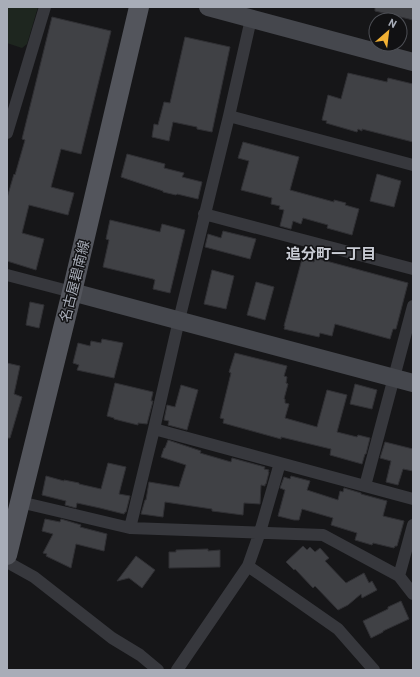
<svg xmlns="http://www.w3.org/2000/svg" width="420" height="677" font-family="Barlow,'Noto Sans JP',sans-serif">
<style>
.green{fill:#1e261f}
.building{fill:#404145;stroke:#303034}
.lines{fill:none;stroke-linecap:round;stroke-linejoin:round}
.street{stroke:#37383d;stroke-width:12}
.secondary{stroke:#45474d;stroke-width:18}
.primary{stroke:#53555c;stroke-width:20}
.labels{text-anchor:middle;dominant-baseline:central;stroke-width:3;stroke-linejoin:round;paint-order:stroke}
.street-label{font-size:14px;fill:#a8adb8;stroke:#111113}
.neighbourhood-label{font-size:15px;font-weight:bold;fill:#c9ccd4;stroke:#111113}
</style>
<rect width="100%" height="100%" fill="#161618"/>
<!-- green -->
<path class="green" d="M7 7H38L27 44 22 48 7 43Z"/>
<!-- building -->
<path class="building" d="M375 7H413V20L375 11Z
M52 17 111 31 81 154 61 149 51 187 74 193 68 215 29 205 22 233 44 239 36 270 7 261V198L14 174 15 175 25 140 22 139Z
M185 37 230 47 212 132 197 129V127L173 122 169 141 152 137 154 124 158 125 164 102 170 103Z
M348 73 387 82 388 78 413 84V142L362 129V131L358 129 357 132 326 123 327 121 322 120 328 95 341 99Z
M243 142 299 157 290 190 334 202V200L346 203 345 205 359 209 352 235 327 228 328 225 303 218 301 224 293 221 291 229 280 226 284 210 279 209 280 206 271 204 272 198 241 190 249 161 238 158Z
M127 154 165 164 164 168 184 173 182 177 202 182 198 199 177 194 176 195 163 192V191L121 177Z
M377 174 401 181 394 207 370 201Z
M110 220 160 232 162 224 185 230 170 293 153 289 155 280 153 279 103 267 109 240 106 239Z
M223 231 256 239 250 259 205 247 208 234 221 238Z
M315 258 408 283 396 329H393L390 339 335 324 332 336 320 333 319 337 284 329 285 326H284L302 259 314 262Z
M212 270 234 276 226 309 204 304Z
M256 282 274 287 265 320 247 315Z
M30 302 44 305 39 328 26 325Z
M102 339 123 343 114 378 77 370 79 365 73 363 78 343 90 346 91 341 101 343Z
M235 353 287 366 284 376 287 377 286 383 288 384 284 399H285V403L289 404 285 418 317 427 327 390 347 395 337 432 357 437 358 435 370 438 366 454H365L362 464 330 455 331 449 281 437V439L223 423 224 419 220 418 231 373 229 372Z
M7 363 20 366 14 394 22 397 10 438H7Z
M115 383 153 392 151 401H153L147 424 138 423V425L114 419V418L107 416Z
M355 384 377 390 372 409 350 404Z
M181 385 198 390 187 430 168 425 169 421 164 420 167 405 175 407Z
M168 440 201 451 200 453 231 462 232 458 265 467 264 469 269 470 268 472H269L266 484H265V486L261 485 260 504 244 503 243 515 212 511V509L165 502 163 517 141 514 145 500H146L149 482 179 487 186 465 161 457 164 448H165Z
M385 442 413 449V471L403 469 398 485 386 482 391 461 380 458Z
M108 463 126 467 119 494 130 496 126 512H125L124 514 100 508 77 503 76 508 65 505 66 501 42 495 46 476 64 481V480L79 483V484L101 489Z
M291 476 310 481 307 490 338 500 340 491 343 492 344 488 361 493V494L387 501 383 516 404 521 397 546H395L394 548 373 543 372 545 355 540 357 533 331 525 333 518 302 509 299 520H294L278 516 285 490 280 488 284 477 290 479Z
M45 519 60 522 61 519 81 525 80 527 107 534 104 551 76 544 71 568 46 556 47 554 43 553 53 534 42 531Z
M303 546 307 550 310 547 315 552 320 548 329 558 325 561 346 583 364 573 369 583 372 581 377 590 362 598 361 594 348 605 338 610 315 586 313 588 295 569 294 570 286 562Z
M208 549V551L220 550V567L169 568V552H176V550Z
M136 556 155 570 142 588 129 578 117 581Z
M401 601 409 619 383 631V632L371 638 363 621 388 609V607Z"/>
<g class="lines">
<!-- street -->
<path class="street" d="M229 116 413 165
M7 133 45 7
M204 214 413 269
M7 275 72 292
M154 429 413 499
M365 486 413 306
M20 502 130 528 323 535 399 576 413 594
M130 528 154 429 179 320 229 116 251 19
M7 562 34 577 112 638 140 655 158 670
M248 566 338 629 374 670
M399 576 413 525
M177 670 248 566 260 532 280 463"/>
<!-- secondary -->
<path class="secondary" d="M208 7 413 62
M72 292 413 383"/>
<!-- primary -->
<path class="primary" d="M7 555 72 292 139 7"/>
</g>
<g class="labels">
<!-- street labels -->
<g class="street-label">
<text transform="translate(74 281) rotate(-76)">名古屋碧南線</text>
</g>
<!-- neighbourhood labels -->
<g class="neighbourhood-label">
<text x="331" y="253">追分町一丁目</text>
</g>
</g>
<!-- border -->
<rect width="420" height="677" fill="none" stroke="#a8adb8" stroke-width="16"/>
<!-- north arrow -->
<g transform="translate(388 32) rotate(28)"><circle r="19" fill="#111113" stroke="#4d4f55"/>
<path d="M0-3L7 15L0 10L-7 15Z" fill="#f2b134"/>
<text y="-6" font-size="11" font-weight="bold" text-anchor="middle" fill="#a8adb8">N</text>
</g>
</svg>
